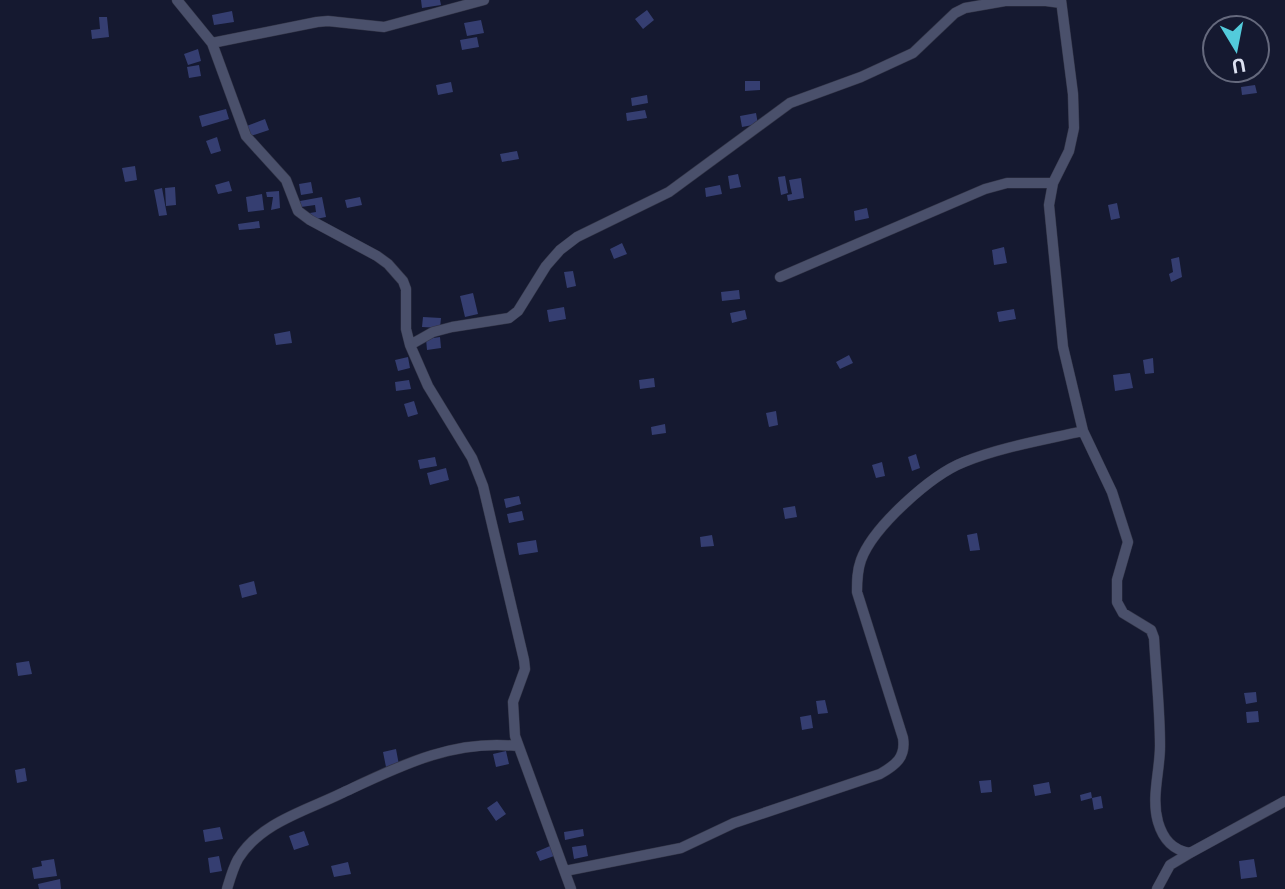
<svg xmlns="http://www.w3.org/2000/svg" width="1285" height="889" font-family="'Public Sans',sans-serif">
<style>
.building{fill:#353e71}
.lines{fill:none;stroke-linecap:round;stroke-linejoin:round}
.minor-casing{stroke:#333547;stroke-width:11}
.minor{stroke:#4a506b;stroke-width:10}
</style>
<rect width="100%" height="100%" fill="#151930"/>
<!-- building -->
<path class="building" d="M421 0H440L441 5 422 8Z
M647 10 654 20 643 29 635 19Z
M232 11 234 22 214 25 212 15Z
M99 17H107L109 37 92 39 91 30 100 29Z
M481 20 484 33 467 36 464 23Z
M477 37 479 47 462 50 460 40Z
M198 49 201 61 188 65 184 54Z
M199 65 201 76 189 78 187 67Z
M745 81H760V90L745 91Z
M451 82 453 92 438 95 436 85Z
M1255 85 1257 93 1242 95 1241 87Z
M647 95 648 103 632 106 631 98Z
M226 109 229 119 202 127 199 116Z
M645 110 647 118 627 121 626 113Z
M756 113 758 124 742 127 740 116Z
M265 119 269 130 248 137 244 127Z
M217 137 221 151 211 154 206 141Z
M517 151 519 159 502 162 500 154Z
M135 166 137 180 125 182 122 168Z
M738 174 741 187 730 189 728 176Z
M785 176 788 193 781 195 778 177Z
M801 178 804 198 788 201 787 195 792 194 789 180Z
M229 181 232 191 218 194 215 185Z
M311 182 313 193 301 195 299 184Z
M720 185 722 194 706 197 705 188Z
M175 187 176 205 166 206 165 188Z
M162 188 167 215 159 216 154 190Z
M279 191 280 208 271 210 273 197H267L266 192Z
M262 194 264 210 248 212 246 197Z
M322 197 326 217 311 220 310 213 316 212 315 205 301 207 300 201Z
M360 197 362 205 347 208 345 200Z
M1117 203 1120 218 1111 220 1108 205Z
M867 208 869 218 855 221 854 211Z
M259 221 260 228 239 230 238 224Z
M622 243 627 254 614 259 610 249Z
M1004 247 1007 263 994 265 992 250Z
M1179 257 1182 277 1171 282 1169 274 1173 272 1171 259Z
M573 271 576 286 567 288 564 272Z
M739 290 740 299 722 301 721 292Z
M473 293 478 314 465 317 460 296Z
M564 307 566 319 549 322 547 310Z
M1014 309 1016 319 999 322 997 312Z
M745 310 747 319 732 323 730 313Z
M423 317 441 318 440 328 422 327Z
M290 331 292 343 276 345 274 334Z
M440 337 441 348 427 350 426 339Z
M849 355 853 363 840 369 836 362Z
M408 357 410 368 398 371 395 360Z
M1153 358 1154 373 1145 374 1143 360Z
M1130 373 1133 388 1115 391 1113 375Z
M654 378 655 387 640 389 639 380Z
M409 380 411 389 396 391 395 382Z
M414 401 418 414 408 417 404 404Z
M776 411 778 425 769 427 766 413Z
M665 424 666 433 652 435 651 427Z
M916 454 920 468 912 471 908 457Z
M435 457 437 466 420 469 418 460Z
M882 462 885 476 876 478 872 465Z
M446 468 449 480 430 485 427 473Z
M519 496 521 504 506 508 504 499Z
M795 506 797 517 785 519 783 508Z
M522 511 524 520 509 523 507 514Z
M977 533 980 550 970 551 967 535Z
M712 535 714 546 701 547 700 537Z
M536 540 538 552 519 555 517 543Z
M254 581 257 594 242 598 239 585Z
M29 661 32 674 18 676 16 663Z
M1256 692 1257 702 1246 704 1244 693Z
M825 700 828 713 818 714 816 701Z
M1258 711 1259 722 1247 723 1246 712Z
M811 715 813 728 802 730 800 717Z
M396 749 399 765 386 767 383 752Z
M506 751 509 764 496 767 493 754Z
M25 768 27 781 17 783 15 770Z
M991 780 992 792 981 793 979 781Z
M1049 782 1051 793 1035 796 1033 785Z
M1091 792 1092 798 1101 796 1103 808 1094 810 1092 798 1081 801 1080 795Z
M497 801 506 814 496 821 487 808Z
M220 827 223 839 205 842 203 830Z
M583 829 584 836 565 840 564 832Z
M304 831 309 845 294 850 289 836Z
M586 845 588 856 574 859 572 847Z
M550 846 554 856 540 861 536 852Z
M219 856 222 871 210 873 208 858Z
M54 859 57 876 34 879 32 868 42 866 41 861Z
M1254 859 1257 877 1241 879 1239 861Z
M348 862 351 874 334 877 331 866Z
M60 879 61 889H39L38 884Z"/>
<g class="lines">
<!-- minor casing -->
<g class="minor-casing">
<path id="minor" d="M177 0 212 43 246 136 286 180 298 211 310 220 377 256 388 264 403 281 406 289V329L410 345 428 386 472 458 483 486 524 660 525 669 513 702 515 736 571 889
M1061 0 1073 94 1074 128 1069 151 1053 183 1049 205 1063 347 1083 431 1112 492 1128 542 1117 580V602L1123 613 1151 630 1154 638C1156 674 1160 710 1160 746 1160 771 1151 797 1158 822 1163 839 1172 850 1190 853L1285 801
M212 43 317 22 328 21 384 27 484 0
M780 277 985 189 1007 183H1053
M410 345 433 332 452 327 509 318 518 311 546 266 560 250 577 237 669 192 790 103 861 77 913 53 955 13 965 8 1005 1H1046L1061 3
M565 871 681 848 734 823 880 774C896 765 906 757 903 738L857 592C857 581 857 571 861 560 873 527 931 475 964 462 1001 447 1044 440 1083 431
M227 889C230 879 233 868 238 859 260 823 305 811 340 794 398 767 451 739 517 746
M1157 889 1170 865 1190 853"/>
</g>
<!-- minor -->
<use href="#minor" class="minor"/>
</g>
<!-- north arrow -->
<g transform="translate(1236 49) rotate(170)"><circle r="33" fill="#151930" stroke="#65697d" stroke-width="2"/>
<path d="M0-5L12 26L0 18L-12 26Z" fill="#53cbdb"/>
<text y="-10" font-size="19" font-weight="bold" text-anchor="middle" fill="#dde1f1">U</text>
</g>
</svg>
